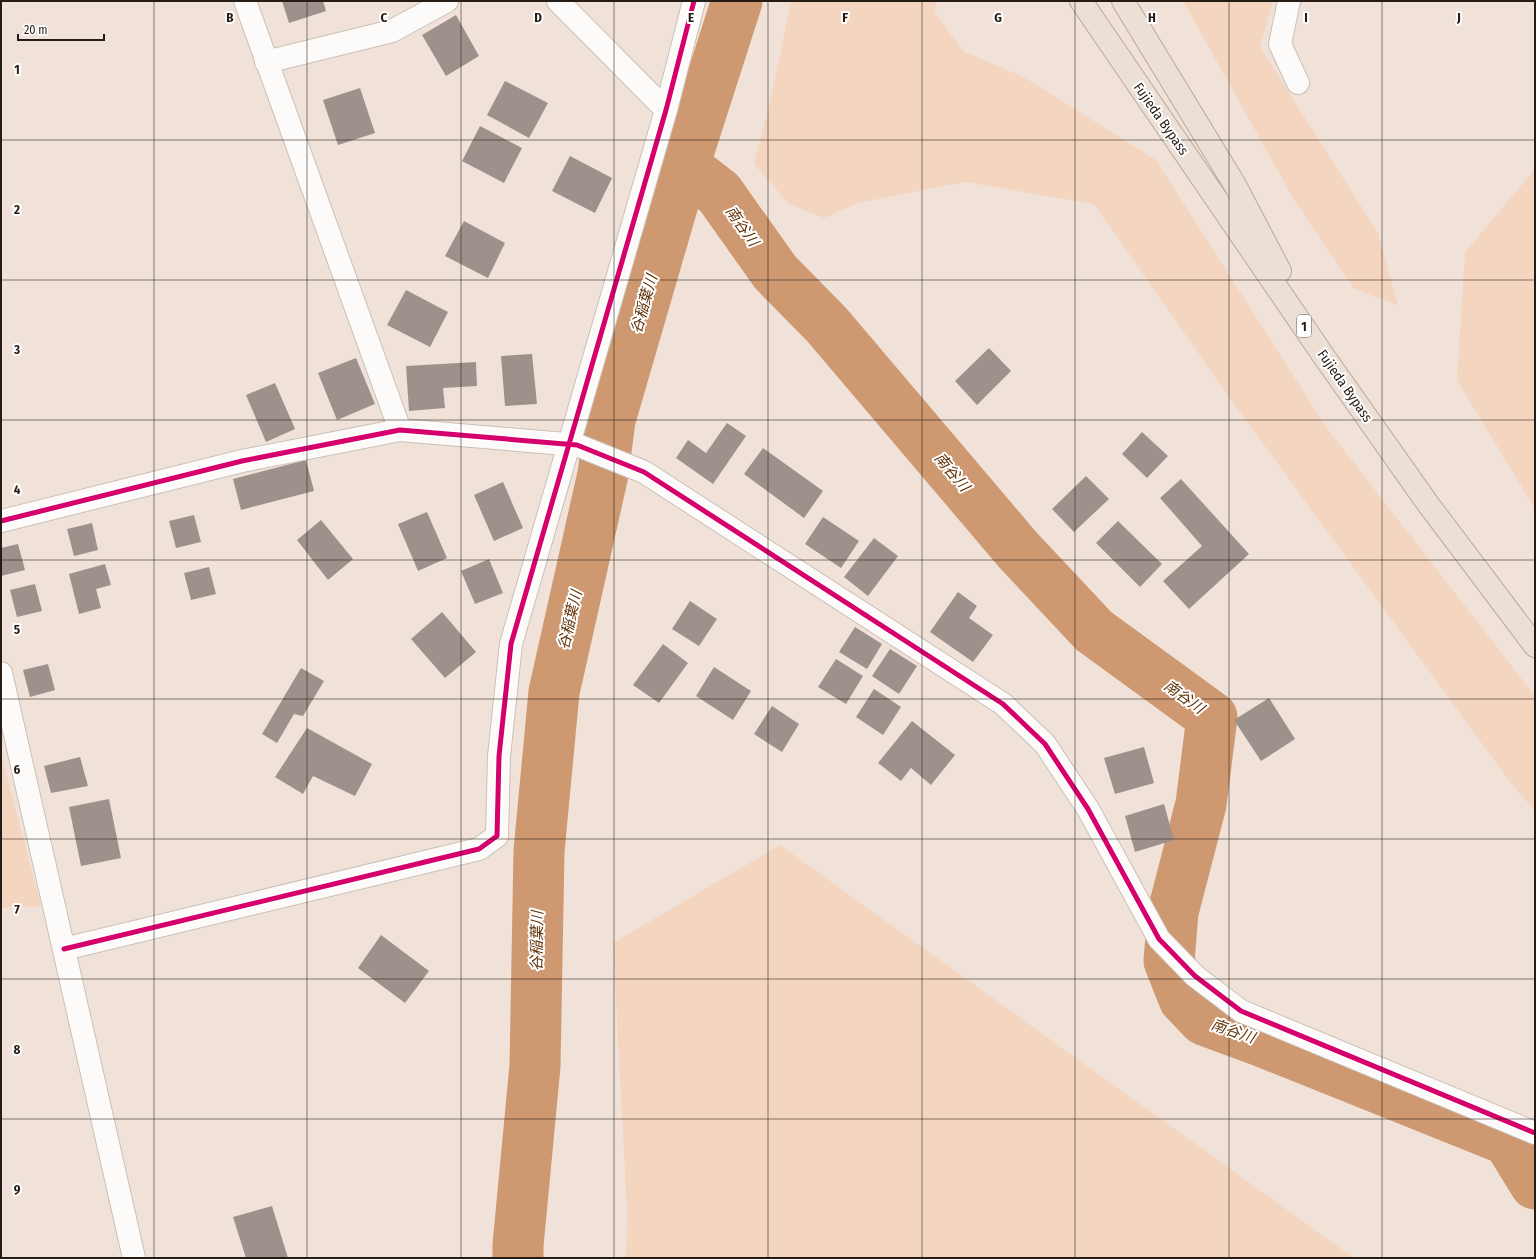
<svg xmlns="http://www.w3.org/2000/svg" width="1536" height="1259" font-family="'Fira Sans Condensed','Noto Sans JP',sans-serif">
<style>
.green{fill:#f4d5bf}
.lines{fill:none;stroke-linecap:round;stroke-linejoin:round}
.river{stroke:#ce9870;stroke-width:51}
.building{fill:#9d928b}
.street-casing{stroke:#cac0b7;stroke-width:24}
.highway-casing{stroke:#bba99c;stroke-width:24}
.street{stroke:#fdfbf9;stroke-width:22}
.highway{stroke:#ecdfd5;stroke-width:22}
.cycleway-casing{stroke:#fff;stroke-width:8}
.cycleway{stroke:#d6006c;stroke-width:5}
.grid{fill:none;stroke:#261c16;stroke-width:1;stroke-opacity:0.55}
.labels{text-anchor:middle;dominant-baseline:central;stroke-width:4;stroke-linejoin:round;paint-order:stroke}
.shield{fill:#fff;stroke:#67605c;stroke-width:1}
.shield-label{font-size:13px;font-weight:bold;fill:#261c16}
.street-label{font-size:14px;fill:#261c16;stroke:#fff}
.water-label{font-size:15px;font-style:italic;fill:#603105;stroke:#fff}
.grid-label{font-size:13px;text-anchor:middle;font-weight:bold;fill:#261c16;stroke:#fff;stroke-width:4;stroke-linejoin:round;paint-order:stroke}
</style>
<rect width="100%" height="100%" fill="#f0e2d8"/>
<!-- green -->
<path class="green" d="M791 1H936L935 13 964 52 1024 77 1156 160 1326 427 1535 696V811L1510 782 1232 401 1094 204 965 182 858 203 824 218 789 204 754 164 771 98Z
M1183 1H1273L1260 47 1378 233 1398 305 1354 289 1292 196Z
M1535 169V509L1457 380 1465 252Z
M1 754 41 906 1 908Z
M780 845 1354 1258H626L627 1211 613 943Z"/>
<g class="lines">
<!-- river -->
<path class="river" d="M683 169 697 176 719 193 775 272 827 325 1018 550 1094 631 1212 717 1201 804 1173 912 1169 961 1184 999 1204 1020 1261 1041 1508 1140 1535 1184
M518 1258V1245L535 1066 539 851 554 692 603 474 610 420 683 169 737 1"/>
</g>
<!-- building -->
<path class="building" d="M282 1H323L326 11 289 23Z
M456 15 479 56 446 76 422 35Z
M505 81 548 103 529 138 487 115Z
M360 88 375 133 338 145 323 100Z
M480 126 522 148 504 183 462 161Z
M570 156 612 178 595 213 552 191Z
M464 221 505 243 488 278 445 256Z
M406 290 448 312 430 347 387 325Z
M989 348 1011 371 977 405 955 381Z
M532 354 537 404 505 406 501 356Z
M356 358 375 404 337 420 318 373Z
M476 362 477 386 443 388 445 408 409 411 406 366Z
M275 383 295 429 266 442 246 395Z
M727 423 746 436 713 484 676 458 688 440 706 453Z
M1142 432 1168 456 1147 478 1122 454Z
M763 448 823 491 804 518 744 474Z
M306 460 314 491 241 510 233 479Z
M1086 476 1109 499 1074 532 1052 509Z
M1181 479 1249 554 1189 609 1163 581 1202 546 1160 498Z
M503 482 523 528 494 541 474 495Z
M427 512 447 558 418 571 398 524Z
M194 515 201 542 176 548 169 521Z
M823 517 859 541 841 568 805 544Z
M321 520 353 559 328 580 297 540Z
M1118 521 1162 564 1140 587 1096 543Z
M92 523 98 550 74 556 67 529Z
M874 538 898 556 868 596 844 577Z
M18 544 25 570 1 576V548Z
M489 559 503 593 475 604 461 571Z
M105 564 111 585 96 589 101 608 79 614 69 574Z
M209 567 216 594 191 600 184 573Z
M35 584 42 611 17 617 10 590Z
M958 592 977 606 969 618 993 635 973 662 930 632Z
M690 601 717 619 699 646 672 629Z
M442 612 476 652 445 678 411 639Z
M855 627 882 644 867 669 839 652Z
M663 644 688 663 659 703 633 685Z
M890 649 917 666 899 694 872 676Z
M836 659 863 676 846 704 818 687Z
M48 664 55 690 30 697 23 670Z
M714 667 751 691 733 720 696 696Z
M301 668 324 681 303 716 294 714 277 743 262 734Z
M874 689 901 707 883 735 856 717Z
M1269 698 1295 739 1261 761 1234 720Z
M772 706 799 724 782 752 754 734Z
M912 721 955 755 931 785 911 768 901 781 878 763Z
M307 728 372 764 355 796 313 776 303 794 275 777Z
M1144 747 1154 783 1115 794 1104 758Z
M80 757 88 786 51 793 44 766Z
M109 799 121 858 81 866 69 807Z
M1164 804 1174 840 1135 852 1125 816Z
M381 935 429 971 405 1003 358 968Z
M272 1206 288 1258H246L233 1217Z"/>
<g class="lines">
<!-- street casing -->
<g class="street-casing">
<path id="street" d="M245 1 400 430
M558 1 666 110
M1289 1 1280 44 1298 83
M266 62 392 31 447 1
M1 521 242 461 400 430 577 445 644 472 1003 704 1045 744 1088 809 1159 939 1195 976 1241 1011 1535 1133
M1 673 134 1258
M64 949 479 849 497 836 499 756 511 644 666 110 694 1"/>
</g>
<!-- highway casing -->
<g class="highway-casing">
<path id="highway" d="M1081 1 1325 358 1428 504 1535 646
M1123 1 1235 185 1280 271"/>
</g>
<!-- street -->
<use href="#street" class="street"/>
<!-- highway -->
<use href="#highway" class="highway"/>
<!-- cycleway casing -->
<g class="cycleway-casing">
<path id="cycleway" d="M1 521 242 461 400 430 577 445 644 472 1003 704 1045 744 1088 809 1159 939 1195 976 1241 1011 1535 1133
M64 949 479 849 497 836 499 756 511 644 666 110 694 1"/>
</g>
<!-- cycleway -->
<use href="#cycleway" class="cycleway"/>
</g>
<!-- grid -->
<path class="grid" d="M154 1V1258M307 1V1258M461 1V1258M614 1V1258M768 1V1258M922 1V1258M1075 1V1258M1229 1V1258M1382 1V1258M1 140H1535M1 280H1535M1 420H1535M1 560H1535M1 699H1535M1 839H1535M1 979H1535M1 1119H1535"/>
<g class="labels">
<!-- shield labels -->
<rect class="shield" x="1297" y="315" width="14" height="22" rx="3"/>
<g class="shield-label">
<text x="1304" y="326">1</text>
</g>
<!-- street labels -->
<g class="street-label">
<text transform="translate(1161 119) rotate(55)">Fujieda Bypass</text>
<text transform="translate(1345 386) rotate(55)">Fujieda Bypass</text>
</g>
<!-- water labels -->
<g class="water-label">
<text transform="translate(742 226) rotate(55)">南谷川</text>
<text transform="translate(644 304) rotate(-74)">谷稲葉川</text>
<text transform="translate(952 472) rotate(50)">南谷川</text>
<text transform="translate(570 620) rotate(-77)">谷稲葉川</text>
<text transform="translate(1184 697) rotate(36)">南谷川</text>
<text transform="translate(537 941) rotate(-89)">谷稲葉川</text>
<text transform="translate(1233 1031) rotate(19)">南谷川</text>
</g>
</g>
<g class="grid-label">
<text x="230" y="22">B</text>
<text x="384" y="22">C</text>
<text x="538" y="22">D</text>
<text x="691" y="22">E</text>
<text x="845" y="22">F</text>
<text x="998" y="22">G</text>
<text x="1152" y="22">H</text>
<text x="1306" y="22">I</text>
<text x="1459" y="22">J</text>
<text x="17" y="74">1</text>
<text x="17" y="214">2</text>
<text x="17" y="354">3</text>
<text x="17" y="494">4</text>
<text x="17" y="634">5</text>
<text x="17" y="774">6</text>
<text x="17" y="914">7</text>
<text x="17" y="1054">8</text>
<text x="17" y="1194">9</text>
</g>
<!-- border -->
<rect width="1536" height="1259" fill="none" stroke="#261c16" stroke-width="4"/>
<!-- scale -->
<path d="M18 34v6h86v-6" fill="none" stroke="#261c16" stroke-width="2"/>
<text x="24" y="34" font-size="12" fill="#261c16" stroke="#ffffff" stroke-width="3" paint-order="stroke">20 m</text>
</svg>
